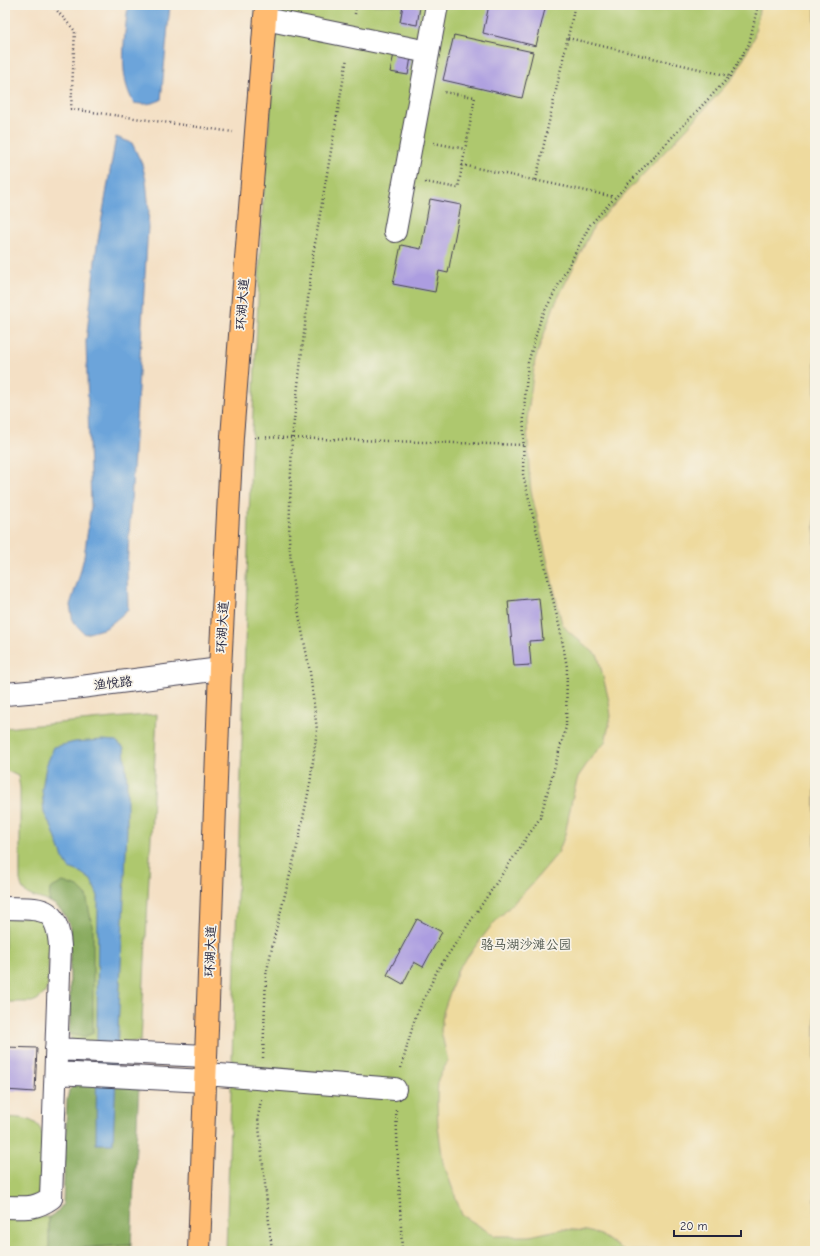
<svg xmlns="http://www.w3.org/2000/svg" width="820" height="1256" font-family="'Comic Neue','LXGW WenKai TC',sans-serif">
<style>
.green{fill:#aec86e;stroke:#687554}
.forest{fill:#8aac61;stroke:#56674e}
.sand{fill:#eeda9e;stroke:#887e6c}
.water{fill:#6ca4da;stroke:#47638a}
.building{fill:#ac9de0}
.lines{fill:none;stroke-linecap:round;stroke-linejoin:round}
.minor-casing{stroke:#423e50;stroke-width:24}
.major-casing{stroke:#423e50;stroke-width:24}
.path{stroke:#423e50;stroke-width:2.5;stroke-dasharray:1 3;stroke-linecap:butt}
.minor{stroke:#fff;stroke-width:22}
.major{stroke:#ffbb71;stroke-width:22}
.labels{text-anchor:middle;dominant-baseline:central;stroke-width:3.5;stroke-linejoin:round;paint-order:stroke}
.street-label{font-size:13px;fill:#22223b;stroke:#f7f3e8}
.park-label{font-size:13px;fill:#4c544a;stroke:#f7f3e8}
</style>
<rect width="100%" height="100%" fill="#f7f3e8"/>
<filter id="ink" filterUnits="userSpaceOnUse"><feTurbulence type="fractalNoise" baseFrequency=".025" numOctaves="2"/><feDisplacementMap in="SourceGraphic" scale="8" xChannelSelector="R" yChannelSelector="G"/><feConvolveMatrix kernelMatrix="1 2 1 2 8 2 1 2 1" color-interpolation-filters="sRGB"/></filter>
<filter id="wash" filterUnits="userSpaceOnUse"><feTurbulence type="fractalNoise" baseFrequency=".012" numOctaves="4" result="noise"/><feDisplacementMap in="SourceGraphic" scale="16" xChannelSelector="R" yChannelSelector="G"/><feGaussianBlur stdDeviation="0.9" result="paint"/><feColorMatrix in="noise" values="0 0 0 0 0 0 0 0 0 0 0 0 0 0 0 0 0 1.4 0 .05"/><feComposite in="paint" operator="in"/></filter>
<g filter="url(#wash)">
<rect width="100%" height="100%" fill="#f4e0c5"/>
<!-- green -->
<path class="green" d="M279 5H815V1251H226L251 454 262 214Z
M157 714 141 1041 104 1045 73 1043 69 1034 70 1020V927C60 892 31 904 23 889 21 886 21 882 20 880V788L18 776 5 770V728Z
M5 916 36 917 45 924 49 933 48 984 45 993 37 1000 32 1002H5Z
M5 1117C14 1118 27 1117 35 1123 38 1125 41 1129 42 1133 46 1145 44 1182 39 1194L29 1198H5Z
M5 1215 49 1217 50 1250 131 1245 130 1251H5Z"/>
<!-- forest -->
<path class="forest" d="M63 882 78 887 86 895 93 930V1033L84 1037 69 1034 70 1020V927C66 915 60 907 49 901L50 889Z
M75 1084 139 1085 131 1245 49 1250V1217L57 1212 63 1204 67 1100 69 1090Z"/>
<!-- sand -->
<path class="sand" d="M760 5H815V1251H624L601 1235 587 1231 562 1229 530 1236H495L462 1215 443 1162 438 1126 437 1102 438 1079 448 1061 441 1031 443 1013 458 969 492 925 529 887 558 853 565 835 572 799 578 777 593 755 605 743 611 716 609 701 598 656 569 632 562 624 531 491 529 469 527 421 535 360 554 306 594 226 691 124 735 75 754 38Z"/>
<!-- water -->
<path class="water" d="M128 5H170L161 100C151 104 144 105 134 103 117 76 125 36 128 5Z
M116 137 132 143 142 164 146 180 149 210 127 568 128 610 106 628 85 634 73 622 70 605 79 577 84 557 91 507 86 342 96 252Z
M103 740 116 741 124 748 127 780V830L113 1144H96L98 896 91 880 80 872 69 868 63 858 52 828 44 813 42 789 46 766 54 747 75 742Z"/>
<g id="blocks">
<!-- building -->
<path class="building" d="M403 5 420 7 417 25 400 22Z
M489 5H528L545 9 536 46 483 33Z
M454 35 533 52 522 98 443 80Z
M394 54 411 57 408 75 390 72Z
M430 199 461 205 448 273 439 271 435 292 393 284 401 245 421 249Z
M539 598 543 640 529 641 531 665 514 666 508 601Z
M417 919 442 932 423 967 414 962 403 984 387 975Z
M5 1047 37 1048 35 1092 5 1090Z"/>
</g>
</g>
<g filter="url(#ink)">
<use href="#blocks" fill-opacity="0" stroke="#423e50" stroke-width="1"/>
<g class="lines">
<!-- minor casing -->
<g class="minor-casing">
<path id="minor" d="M265 19 428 52
M395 231 437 5
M5 694 73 688 220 669
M5 908C40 909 57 904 60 946L51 1198C34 1210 24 1207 5 1207
M56 1049 206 1056
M56 1073 205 1081
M206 1074 395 1089"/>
</g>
<!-- major casing -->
<g class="major-casing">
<path id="major" d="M199 1251 220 669 232 437 266 5"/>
</g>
<!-- path -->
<path class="path" d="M52 5 75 31 71 109 233 132
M355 14 356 5
M568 38 729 76
M434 143 465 149
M462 165 615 197
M536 180 575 5
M425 182 458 188 475 97 443 92
M254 437 524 445
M263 1058 266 975 275 934 298 843 310 784 317 730 310 672 293 584 289 539 292 438 313 255 347 58
M401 1068 415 1018 437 971 540 818 566 727 567 667 560 629 523 474 524 409 528 363 541 318 590 225 610 203 730 76 749 44 758 5
M261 1100 258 1117 272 1251
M396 1110 402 1251"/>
<!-- minor -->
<use href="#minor" class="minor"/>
<!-- major -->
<use href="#major" class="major"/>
</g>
</g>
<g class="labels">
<!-- street labels -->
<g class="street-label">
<text transform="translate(242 304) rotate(-86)">环湖大道</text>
<text transform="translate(222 627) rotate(-87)">环湖大道</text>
<text transform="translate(113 683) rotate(-7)">渔悦路</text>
<text transform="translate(210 951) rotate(-88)">环湖大道</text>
</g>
<!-- park labels -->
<g class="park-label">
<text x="526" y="944">骆马湖沙滩公园</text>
</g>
</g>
<!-- margin -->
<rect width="820" height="1256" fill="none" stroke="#f7f3e8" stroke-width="20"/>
<!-- scale -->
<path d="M674 1230v6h67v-6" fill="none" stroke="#22223b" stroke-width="2"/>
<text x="680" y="1230" font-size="12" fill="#22223b" stroke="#f7f3e8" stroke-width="3" paint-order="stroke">20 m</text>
</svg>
